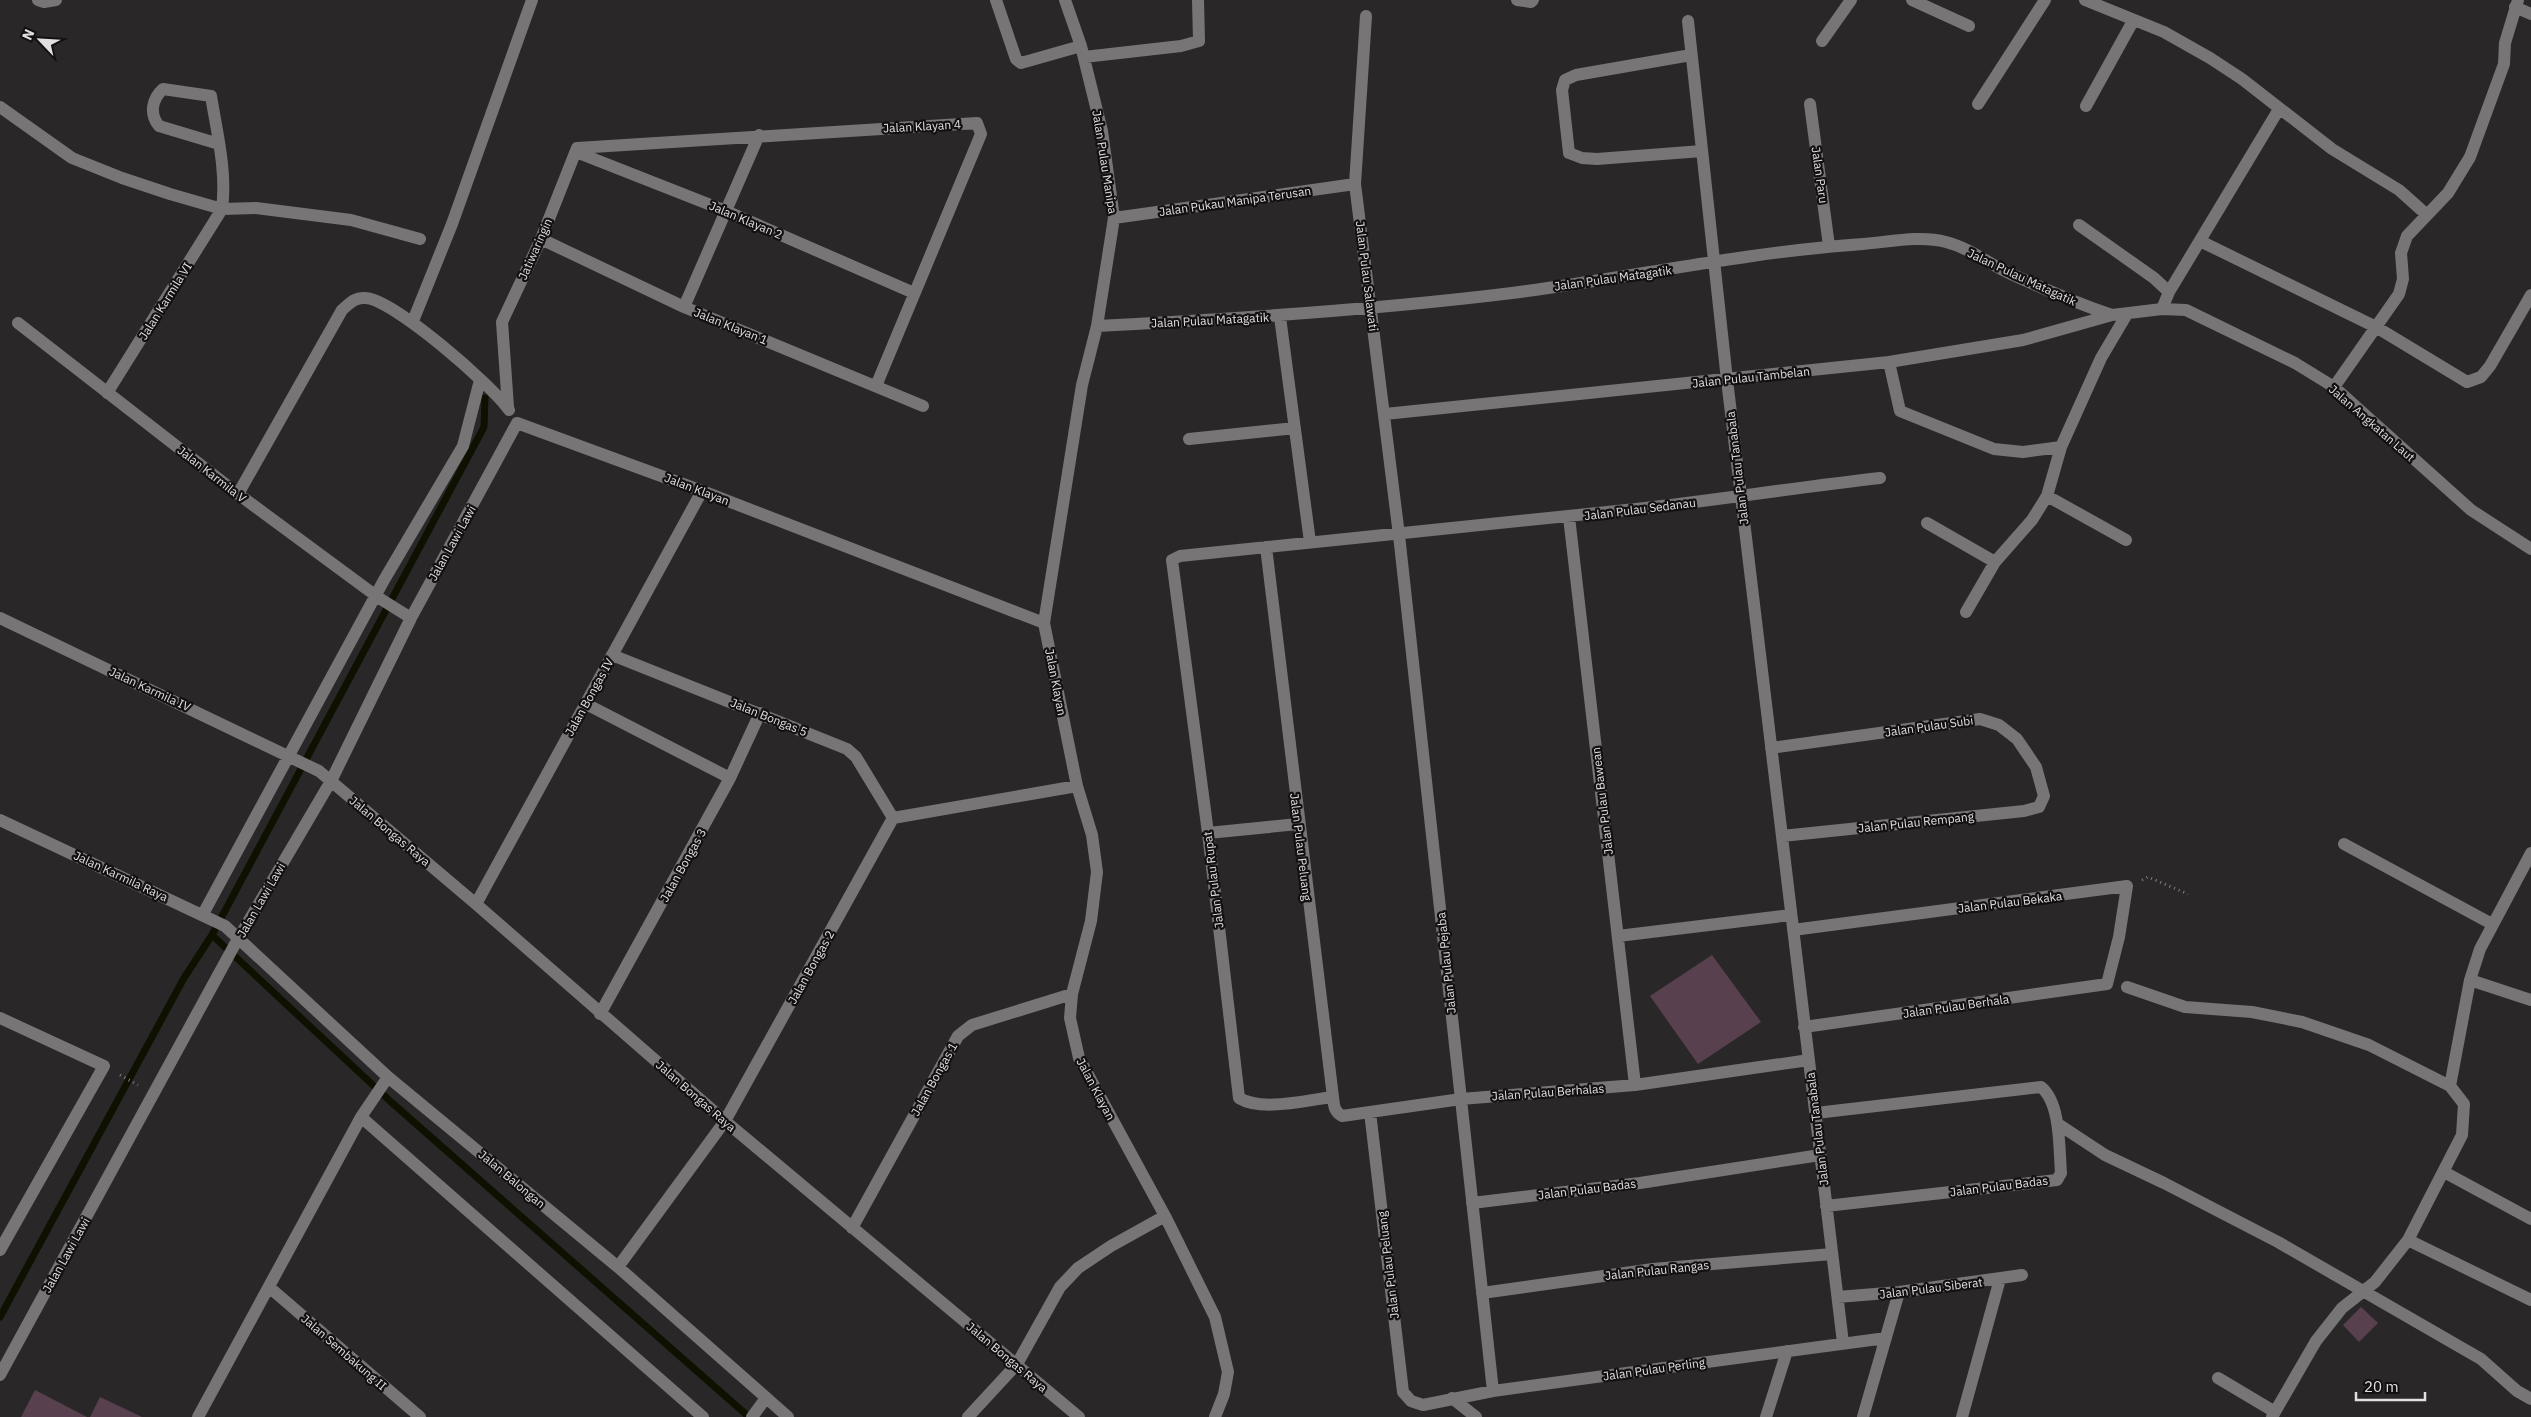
<svg xmlns="http://www.w3.org/2000/svg" width="2531" height="1417" font-family="'IBM Plex Sans',sans-serif">
<style>
.lines{fill:none;stroke-linecap:round;stroke-linejoin:round}
.stream{stroke:#0e1000;stroke-width:7}
.building{fill:#58404f}
.path{stroke:#817f80;stroke-width:3;stroke-dasharray:1 4;stroke-linecap:butt}
.minor{stroke:#777576;stroke-width:12}
.labels{text-anchor:middle;dominant-baseline:central;stroke-width:4.5;stroke-linejoin:round;paint-order:stroke}
.street-label{font-size:12px;fill:#e1dfe0;stroke:#121011}
</style>
<rect width="100%" height="100%" fill="#2a2729"/>
<g class="lines">
<!-- stream -->
<path class="stream" d="M212 935 390 1101 749 1417
M0 1317 184 978 212 935 484 427 485 398"/>
</g>
<!-- building -->
<path class="building" d="M1712 955 1761 1022 1698 1064 1650 996Z
M2361 1307 2378 1323 2359 1342 2343 1325Z
M35 1390 87 1417H21Z
M100 1397 142 1417H90Z"/>
<g class="lines">
<!-- path -->
<path class="path" d="M2142 880 2148 877 2188 894
M120 1075 138 1085"/>
<!-- minor -->
<path class="minor" d="M38 0 44 2 56 0
M996 0 1016 59 1021 63 1081 46
M1065 0 1081 46 1102 131 1114 218 1097 326 1082 385 1044 623 1077 786 1092 835 1097 872 1091 921 1072 994 1070 1018 1079 1058 1165 1216 1215 1317 1228 1372 1224 1394 1215 1417
M1517 0 1531 2 1533 0
M1912 0 1969 26
M2085 0 2164 32 2210 58 2242 79 2332 149 2399 190 2427 215
M2515 7 2531 14
M1366 16 1355 184 1399 535 1493 1391
M1688 21 1727 380 1843 1343
M1822 41 1851 0
M1691 55 1576 75 1565 80 1562 90 1569 153 1582 158 1597 159 1702 151
M1084 57 1181 46 1199 41 1198 0
M1810 104 1829 246
M1978 104 2045 0
M2086 106 2133 21
M0 107 72 158 122 178 170 194 222 209 256 208 351 220 420 239
M576 152 726 211 914 293
M1114 218 1355 184
M2079 225 2154 278 2169 292
M541 239 684 307 923 406
M2200 241 2376 327 2467 382 2481 377 2490 366 2531 295
M684 307 759 135
M2162 309 2169 292 2279 109
M1280 317 1310 542
M413 321 452 224 532 0
M18 323 238 494 379 598 411 618
M1097 326C1236 319 1374 310 1512 293 1629 278 1746 252 1863 244 1889 242 1920 235 1946 242 1970 248 1989 264 2011 274 2044 289 2078 304 2112 315
M1889 362 1900 411 1994 449 2023 452 2061 447
M2334 387 2399 294 2403 279 2401 253 2407 236 2448 193 2470 157 2504 64 2505 43 2518 0
M107 393 222 209C227 172 217 133 211 96L163 89C152 99 149 114 159 126L219 144
M508 407 502 322 541 239 577 148 977 123 981 134 876 386
M1385 414 1889 362 2023 340 2112 315 2162 309 2186 310 2295 363 2334 387 2471 510 2531 549
M517 423 702 491 1044 623
M1189 439 1295 428
M238 494 342 310C350 303 355 297 365 298 392 298 493 386 509 410
M2047 496 2126 540
M1569 517 1635 1085
M1927 523 1995 562
M1266 547 1333 1097C1334 1106 1334 1111 1342 1116L1461 1099 1635 1085 1809 1060
M1966 612 1995 562 2032 520 2047 496 2061 447 2101 358 2127 314
M0 618 319 771 476 904 725 1121 1079 1417
M612 655 847 749 856 757 893 818
M586 704 730 778
M1771 748 1980 719 1999 725 2017 739 2036 767 2044 796 2039 807 2024 811 1782 836
M893 818 1077 786
M0 820 225 926 388 1077 618 1267 788 1417
M1208 833 1298 824
M2344 844 2492 924
M476 904 702 491
M203 914 384 580 463 446 480 380
M1793 930 2127 886 2119 937 2107 984 1804 1027
M1618 936 1791 915
M2470 980 2531 1000
M2127 987 2185 1007 2252 1012 2302 1022 2369 1045 2450 1086
M600 1014 730 778 760 713
M0 1018 104 1066 0 1250
M1333 1097C1306 1100 1262 1112 1239 1098L1208 833 1172 560 1180 556C1332 539 1484 526 1636 509 1718 500 1799 487 1880 478
M1370 1112 1403 1392 1411 1401 1423 1405
M1816 1113 2041 1087C2061 1103 2059 1149 2061 1173L2057 1180 1826 1206
M361 1117 703 1417
M2058 1124 2105 1155 2164 1183 2278 1242 2481 1359 2517 1391 2531 1399
M2444 1172 2531 1219
M1472 1203 1640 1183 1820 1155
M852 1228 958 1036 972 1025 1072 994
M2408 1240 2531 1300
M618 1267 725 1121 893 818
M269 1287 420 1417
M1482 1293 1653 1269 1832 1254
M1838 1297 1899 1292 2022 1275
M0 1375 234 946 331 781 411 618 517 423
M2218 1378 2275 1412
M1452 1398 1476 1417
M1423 1405 1493 1391 1886 1338
M198 1417 361 1117 388 1077
M752 1417 766 1398
M968 1417 1017 1364 1060 1287 1078 1268 1111 1246 1165 1216
M1766 1417 1787 1351
M1863 1417 1899 1292
M1962 1417 2000 1279
M2272 1417 2316 1341 2342 1308 2375 1282 2408 1240 2462 1135 2464 1104 2450 1086 2470 980 2480 949 2531 853"/>
</g>
<g class="labels">
<!-- street labels -->
<g class="street-label">
<text transform="translate(922 126) rotate(-3)">Jalan Klayan 4</text>
<text transform="translate(1105 162) rotate(81)">Jalan Pulau Manipa</text>
<text transform="translate(1820 175) rotate(82)">Jalan Paru</text>
<text transform="translate(1235 201) rotate(-8)">Jalan Pukau Manipa Terusan</text>
<text transform="translate(746 220) rotate(23)">Jalan Klayan 2</text>
<text transform="translate(535 249) rotate(-66)">Jatiwaringin</text>
<text transform="translate(1367 276) rotate(83)">Jalan Pulau Salawati</text>
<text transform="translate(2022 277) rotate(25)">Jalan Pulau Matagatik</text>
<text transform="translate(1613 278) rotate(-8)">Jalan Pulau Matagatik</text>
<text transform="translate(165 301) rotate(-58)">Jalan Karmila VI</text>
<text transform="translate(1210 320) rotate(-3)">Jalan Pulau Matagatik</text>
<text transform="translate(731 326) rotate(22)">Jalan Klayan 1</text>
<text transform="translate(1751 377) rotate(-6)">Jalan Pulau Tambelan</text>
<text transform="translate(2372 423) rotate(41)">Jalan Angkatan Laut</text>
<text transform="translate(1737 468) rotate(-97)">Jalan Pulau Tanabala</text>
<text transform="translate(212 474) rotate(38)">Jalan Karmila V</text>
<text transform="translate(697 489) rotate(21)">Jalan Klayan</text>
<text transform="translate(1640 509) rotate(-7)">Jalan Pulau Sedanau</text>
<text transform="translate(452 543) rotate(-61)">Jalan Lawi Lawi</text>
<text transform="translate(1056 682) rotate(79)">Jalan Klayan</text>
<text transform="translate(150 689) rotate(25)">Jalan Karmila IV</text>
<text transform="translate(589 697) rotate(-61)">Jalan Bongas IV</text>
<text transform="translate(769 717) rotate(22)">Jalan Bongas 5</text>
<text transform="translate(1929 726) rotate(-8)">Jalan Pulau Subi</text>
<text transform="translate(1602 801) rotate(-97)">Jalan Pulau Bawean</text>
<text transform="translate(1916 822) rotate(-6)">Jalan Pulau Rempang</text>
<text transform="translate(390 831) rotate(40)">Jalan Bongas Raya</text>
<text transform="translate(1301 847) rotate(83)">Jalan Pulau Peluang</text>
<text transform="translate(683 865) rotate(-61)">Jalan Bongas 3</text>
<text transform="translate(121 876) rotate(25)">Jalan Karmila Raya</text>
<text transform="translate(1213 880) rotate(-97)">Jalan Pulau Rupat</text>
<text transform="translate(261 900) rotate(-60)">Jalan Lawi Lawi</text>
<text transform="translate(2010 902) rotate(-7)">Jalan Pulau Bekaka</text>
<text transform="translate(1446 963) rotate(-96)">Jalan Pulau Pejaba</text>
<text transform="translate(811 967) rotate(-61)">Jalan Bongas 2</text>
<text transform="translate(1956 1006) rotate(-8)">Jalan Pulau Berhala</text>
<text transform="translate(934 1079) rotate(-61)">Jalan Bongas 1</text>
<text transform="translate(1096 1089) rotate(62)">Jalan Klayan</text>
<text transform="translate(1548 1092) rotate(-4)">Jalan Pulau Berhalas</text>
<text transform="translate(696 1096) rotate(41)">Jalan Bongas Raya</text>
<text transform="translate(1817 1129) rotate(-97)">Jalan Pulau Tanabala</text>
<text transform="translate(512 1179) rotate(40)">Jalan Balongan</text>
<text transform="translate(1999 1186) rotate(-7)">Jalan Pulau Badas</text>
<text transform="translate(1587 1189) rotate(-7)">Jalan Pulau Badas</text>
<text transform="translate(66 1255) rotate(-61)">Jalan Lawi Lawi</text>
<text transform="translate(1388 1265) rotate(-97)">Jalan Pulau Peluang</text>
<text transform="translate(1657 1270) rotate(-6)">Jalan Pulau Rangas</text>
<text transform="translate(1931 1288) rotate(-7)">Jalan Pulau Siberat</text>
<text transform="translate(344 1352) rotate(41)">Jalan Sembakung II</text>
<text transform="translate(1007 1357) rotate(40)">Jalan Bongas Raya</text>
<text transform="translate(1654 1369) rotate(-8)">Jalan Pulau Perling</text>
</g>
</g>
<!-- north arrow -->
<g transform="translate(40 40) rotate(295)" stroke="#121011" stroke-width="4" paint-order="stroke">
<path d="M0-4L9 19L0 12L-9 19Z" fill="#e1dfe0"/>
<text y="-8" font-size="14" font-weight="bold" text-anchor="middle" fill="#e1dfe0">N</text>
</g>
<!-- scale -->
<path d="M2356 1392v8h69v-8" fill="none" stroke="#e1dfe0" stroke-width="2.5"/>
<text x="2364" y="1392" font-size="15" fill="#e1dfe0" stroke="#121011" stroke-width="4" paint-order="stroke">20 m</text>
</svg>
